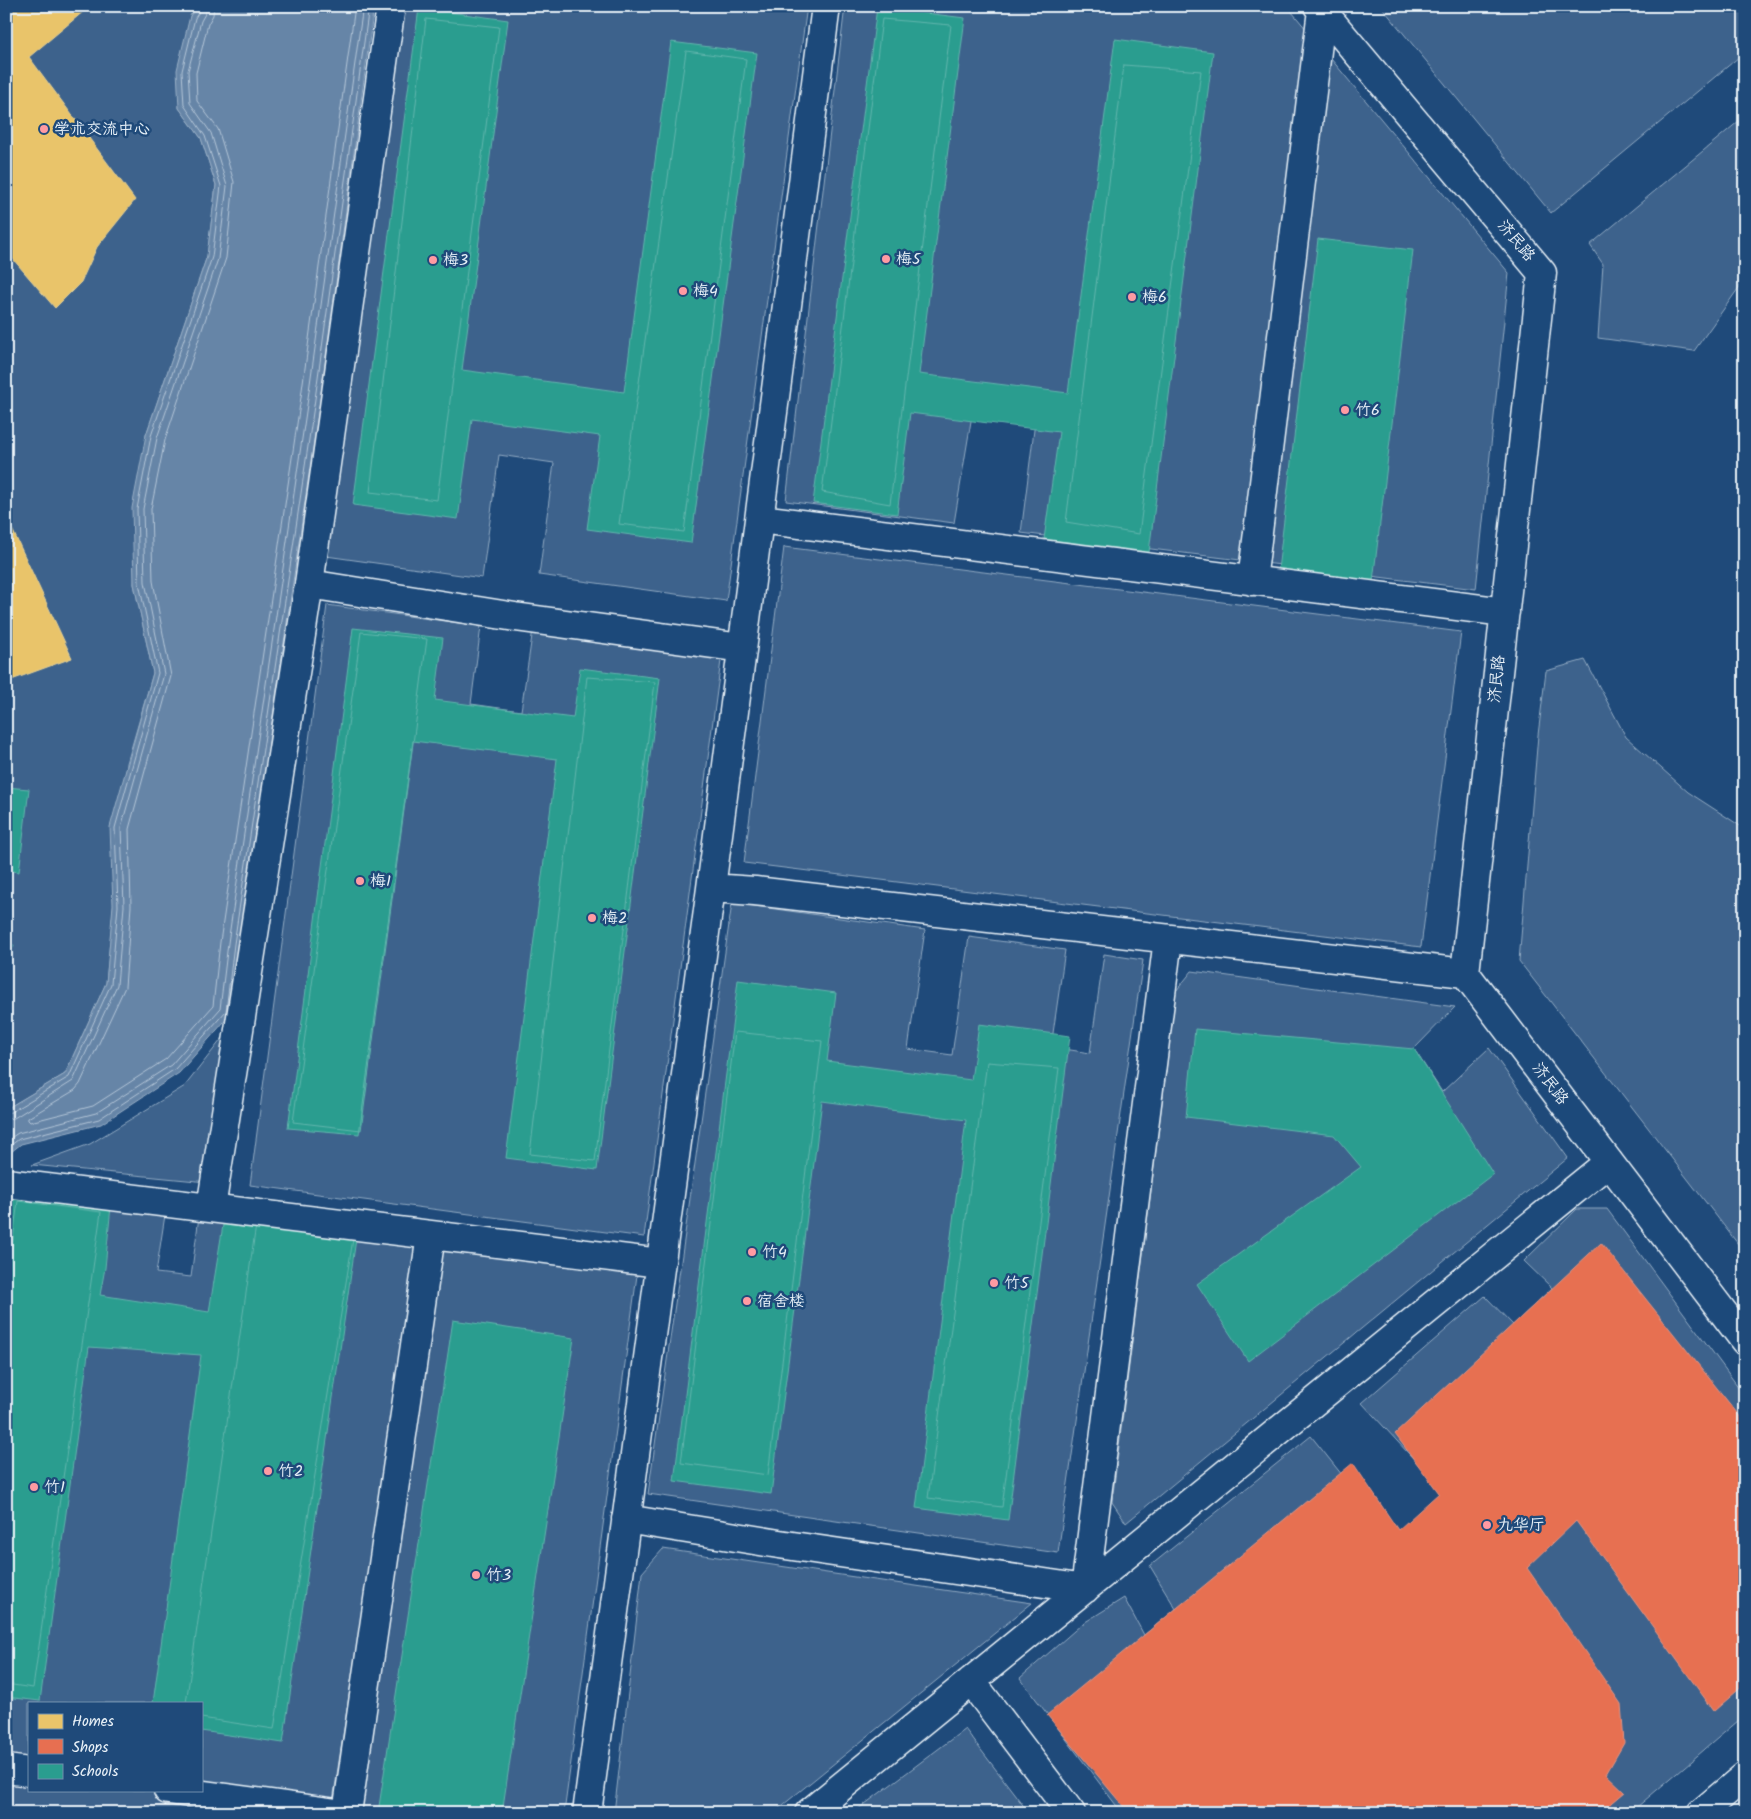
<svg xmlns="http://www.w3.org/2000/svg" width="1751" height="1819" font-family="Kalam,'LXGW WenKai TC',sans-serif">
<style>
.green{fill:#3c628c;stroke:#92aac2}
.water{fill:#6685a7;stroke:#9ab0c7}
.homes{fill:#e9c46a;stroke:#e9d295}
.shops{fill:#e76f51;stroke:#e79683}
.schools{fill:#2a9d8f;stroke:#63b6ae}
.lines{fill:none;stroke-linecap:round;stroke-linejoin:round}
.shore{stroke:#b4c6d8;stroke-width:1}
.minor-casing{stroke:#e8f1f8;stroke-width:31}
.minor{stroke:#1f4a7a;stroke-width:28}
.poi-dot{fill:#ff9aa2;stroke:#1f4a7a;stroke-width:2}
.labels{text-anchor:middle;dominant-baseline:central;stroke-width:5;stroke-linejoin:round;paint-order:stroke}
.poi-label{font-size:16px;fill:#e8f1f8;stroke:#1f4a7a;text-anchor:start}
.street-label{font-size:16px;fill:#e8f1f8;stroke:#1f4a7a}
</style>
<rect width="100%" height="100%" fill="#1f4a7a"/>
<filter id="ink" filterUnits="userSpaceOnUse"><feTurbulence type="fractalNoise" baseFrequency=".02" numOctaves="2"/><feDisplacementMap in="SourceGraphic" scale="10" xChannelSelector="R" yChannelSelector="G"/><feConvolveMatrix kernelMatrix="1 2 1 2 8 2 1 2 1" color-interpolation-filters="sRGB"/></filter>
<g filter="url(#ink)">
<!-- green -->
<path class="green" d="M6 6H197L190 16 179 108 201 138 216 185 207 256 146 435 134 584 153 673 127 763 106 983 65 1074 6 1109Z
M394 6H807L726 601 539 575 554 463 499 455 482 578 319 555Z
M845 6H1287L1509 273 1476 589 1021 533 1037 406 975 397 954 523 786 501Z
M1381 6H1745V52L1551 213Z
M1745 116V279L1694 351 1598 338 1603 264 1590 245Z
M784 547 1461 632 1421 947 744 863Z
M327 605 481 626 471 704 521 711 533 629 722 653 644 1237 250 1185Z
M1585 660 1626 737 1688 792 1745 829V1253L1519 961 1538 735 1546 671Z
M732 903 925 930 908 1049 952 1055 969 937 1065 950 1051 1047 1090 1053 1104 954 1143 960 1058 1553 648 1494Z
M1192 971 1455 1007 1414 1049 1442 1092 1489 1048 1568 1158 1126 1523 1112 1502 1176 991Z
M228 1031 207 1182 32 1165 90 1144 185 1086Z
M6 1177 167 1202 156 1273 191 1277 200 1209 419 1242 333 1800 201 1782V1703H29V1757L6 1754Z
M1577 1209H1607L1745 1396V1715L1630 1813H1122L1020 1678 1082 1624 1124 1598 1144 1635 1176 1609 1150 1566 1311 1436 1417 1569 1467 1517 1362 1403 1485 1296 1513 1325 1552 1288 1524 1261Z
M441 1249 637 1275 564 1813H358Z
M663 1549 1032 1603 773 1813H614L642 1573Z
M965 1729 1029 1813H853Z
M6 1769 29 1772V1790H168L337 1813H6Z"/>
<!-- water -->
<path class="water" d="M197 6H374L320 400 239 945 231 1014 179 1073 101 1124 21 1144 6 1156V1109L65 1074 106 983 113 905 110 827 153 673 134 584 132 508 146 435 207 256 216 185 201 138 179 108 177 70 190 16Z"/>
<!-- homes -->
<path class="homes" d="M6 6H90L29 57 135 200 97 247 81 282 55 308 6 251Z
M6 516 72 658 6 682Z"/>
<!-- shops -->
<path class="shops" d="M1601 1243 1745 1423V1684L1714 1711 1576 1521 1527 1568 1621 1704 1624 1743 1606 1774 1625 1792 1600 1813H1129L1047 1715 1353 1463 1398 1530 1439 1493 1395 1434Z"/>
<!-- schools -->
<path class="schools" d="M877 7 965 18 919 374 1068 393 1115 39 1213 52 1149 552 1044 539 1059 432 910 413 897 514 813 503Z
M419 8 508 20 462 370 624 392 671 42 757 53 691 543 587 529 600 436 472 419 458 519 353 505Z
M426 19 499 27 437 500 370 492Z
M882 19 951 25 890 504 822 492Z
M686 51 746 59 684 532 619 524Z
M1124 65 1201 71 1139 534 1066 522Z
M1318 239 1413 250 1373 581 1278 570Z
M353 628 443 638 435 700 573 718 580 668 660 678 597 1170 506 1158 557 759 413 741 359 1134 288 1128Z
M361 632 427 639 361 1130 293 1122Z
M587 677 655 682 595 1161 530 1154Z
M6 787 29 789 19 872 6 870Z
M6 942 14 945 6 963Z
M738 980 836 993 827 1061 971 1080 979 1024 1070 1036 1008 1520 916 1508 966 1120 822 1101 771 1494 674 1481Z
M1195 1029 1414 1049 1493 1174 1248 1361 1197 1284 1361 1167 1334 1135 1186 1117Z
M735 1032 822 1041 768 1475 681 1463Z
M987 1062 1059 1068 1002 1507 928 1498Z
M6 1192 111 1206 105 1268 100 1295 209 1312 224 1219 356 1239 283 1743 201 1731V1703H153L201 1355 89 1347 40 1701 6 1697Z
M18 1201 101 1212 33 1688 6 1684V1290Z
M256 1225 353 1239 274 1729 201 1718V1703H186Z
M453 1320 574 1338 502 1813H378Z"/>
<g class="lines">
<!-- shore -->
<path class="shore" d="M214 6 213 15 208 24 196 73 197 101 218 129 234 182 226 258 165 440 151 509 153 581 171 676 129 829 131 906 125 987 80 1084 75 1090 28 1118V1120L30 1122 93 1106 166 1059 213 1006 220 942 301 397 355 6
M6 1113 11 1112 69 1077 111 984 118 906 115 828 158 673 139 583 137 509 151 436 212 257 221 186 205 136 184 105 182 71 195 18 200 10V6
M6 1119 14 1118 73 1081 117 985 124 906 121 828 164 674 145 582 143 509 157 438 218 259 227 186 211 133 190 103 188 71 201 21 206 12 207 6
M6 1141 18 1133 96 1113 171 1065 220 1009 228 943 308 398 363 6
M6 1149 19 1139 99 1119 175 1069 226 1011 234 944 315 399 369 6"/>
<!-- minor casing -->
<g class="minor-casing">
<path id="minor" d="M1318 6 1542 273 1465 973 1745 1341
M760 519 1505 612
M1252 581 1322 10
M309 584 515 617 742 648
M711 888 755 891 1465 973
M6 1183 660 1263
M211 1208 309 584 391 6
M626 1519 779 1544 1085 1589 1168 939
M971 1681 1071 1813
M6 1769 29 1772
M168 1790 337 1813
M347 1813 431 1235
M587 1813 711 888 826 6
M809 1813 1609 1162
M1701 1813 1745 1776"/>
</g>
<!-- minor -->
<use href="#minor" class="minor"/>
</g>
</g>
<!-- markers -->
<g class="poi-dot">
<circle cx="44" cy="129" r="5"/>
<circle cx="886" cy="259" r="5"/>
<circle cx="433" cy="260" r="5"/>
<circle cx="683" cy="291" r="5"/>
<circle cx="1132" cy="297" r="5"/>
<circle cx="1345" cy="410" r="5"/>
<circle cx="360" cy="881" r="5"/>
<circle cx="592" cy="918" r="5"/>
<circle cx="752" cy="1252" r="5"/>
<circle cx="994" cy="1283" r="5"/>
<circle cx="747" cy="1301" r="5"/>
<circle cx="268" cy="1471" r="5"/>
<circle cx="34" cy="1487" r="5"/>
<circle cx="1487" cy="1525" r="5"/>
<circle cx="476" cy="1575" r="5"/>
</g>
<g class="labels">
<!-- poi labels -->
<g class="poi-label">
<text x="54" y="129">学术交流中心</text>
<text x="896" y="259">梅5</text>
<text x="443" y="260">梅3</text>
<text x="693" y="291">梅4</text>
<text x="1142" y="297">梅6</text>
<text x="1355" y="410">竹6</text>
<text x="370" y="881">梅1</text>
<text x="602" y="918">梅2</text>
<text x="762" y="1252">竹4</text>
<text x="1004" y="1283">竹5</text>
<text x="757" y="1301">宿舍楼</text>
<text x="278" y="1471">竹2</text>
<text x="44" y="1487">竹1</text>
<text x="1497" y="1525">九华厅</text>
<text x="486" y="1575">竹3</text>
</g>
<!-- street labels -->
<g class="street-label">
<text transform="translate(1516 241) rotate(50)">济民路</text>
<text transform="translate(1497 679) rotate(-84)">济民路</text>
<text transform="translate(1550 1084) rotate(53)">济民路</text>
</g>
</g>
<!-- margin -->
<rect width="1751" height="1819" fill="none" stroke="#1f4a7a" stroke-width="25"/>
<rect x="12" y="12" width="1726" height="1794" fill="none" stroke="#e8f1f8" stroke-width="2" filter="url(#ink)"/>
<!-- legend -->
<rect x="28" y="1702" width="175" height="90" fill="#1f4a7a" stroke="#6f8dac"/>
<rect x="38" y="1714" width="25" height="15" fill="#e9c46a" stroke="#6f8dac"/>
<text x="72" y="1726" font-size="15" fill="#e8f1f8">Homes</text>
<rect x="38" y="1739" width="25" height="15" fill="#e76f51" stroke="#6f8dac"/>
<text x="72" y="1752" font-size="15" fill="#e8f1f8">Shops</text>
<rect x="38" y="1764" width="25" height="15" fill="#2a9d8f" stroke="#6f8dac"/>
<text x="72" y="1776" font-size="15" fill="#e8f1f8">Schools</text>
</svg>
